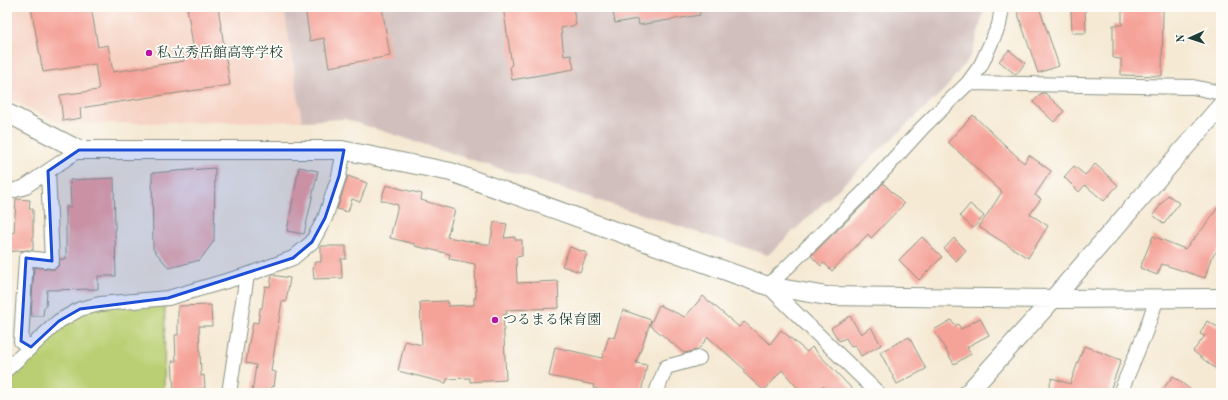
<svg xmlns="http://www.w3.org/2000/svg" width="1228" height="400" font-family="'Old Standard TT','Noto Serif JP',serif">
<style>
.built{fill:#f6d2c3}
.industrial{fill:#d1bfbd}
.green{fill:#bacf73;stroke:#6c8654}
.building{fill:#f5a298}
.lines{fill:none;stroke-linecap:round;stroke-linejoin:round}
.minor-casing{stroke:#8a9384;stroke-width:16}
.tertiary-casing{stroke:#8a9384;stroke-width:20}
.minor{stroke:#fff;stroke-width:14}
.tertiary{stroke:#fff;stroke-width:18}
.marked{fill:#1d4ed8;fill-opacity:0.2;stroke:#1d4ed8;stroke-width:3;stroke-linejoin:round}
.poi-dot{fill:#b5179e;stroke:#fdfcf7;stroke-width:1.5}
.labels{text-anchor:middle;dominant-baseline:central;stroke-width:3.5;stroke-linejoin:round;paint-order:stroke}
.poi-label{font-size:14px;fill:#1f3d34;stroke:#fdfcf7;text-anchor:start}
</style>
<rect width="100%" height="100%" fill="#fdfcf7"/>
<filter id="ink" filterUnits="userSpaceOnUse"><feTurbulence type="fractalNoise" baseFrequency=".025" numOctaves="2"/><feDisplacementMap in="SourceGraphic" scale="8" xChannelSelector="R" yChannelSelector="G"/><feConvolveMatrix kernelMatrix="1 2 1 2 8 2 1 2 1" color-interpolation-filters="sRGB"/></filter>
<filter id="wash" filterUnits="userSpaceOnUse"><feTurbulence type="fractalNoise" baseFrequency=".012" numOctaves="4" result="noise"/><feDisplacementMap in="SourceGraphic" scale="16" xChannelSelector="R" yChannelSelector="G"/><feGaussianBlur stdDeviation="0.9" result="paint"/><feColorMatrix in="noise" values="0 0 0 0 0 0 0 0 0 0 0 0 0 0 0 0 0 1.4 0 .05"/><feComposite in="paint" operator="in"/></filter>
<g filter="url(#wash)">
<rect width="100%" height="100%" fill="#f5e9d3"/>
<!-- built -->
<path class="built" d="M7 7H284L302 121 63 124 7 98Z"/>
<!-- industrial -->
<path class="industrial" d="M284 7H985L972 54 946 88 768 255 345 119 302 121Z"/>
<!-- green -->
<path class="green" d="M165 304 164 393H7V370L15 362 90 306Z"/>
<g id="blocks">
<!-- building -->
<path class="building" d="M31 7H91L98 47 108 45 113 72 184 61 183 54 194 52 187 7H218L230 85 80 108 81 118 63 121 60 95 99 90 95 64 43 72Z
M305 7H382L390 56 329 67 324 38 310 41Z
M503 7H573L576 25 561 28 564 56 571 55 574 69 512 80 510 66 512 65Z
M612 7H699L700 15 639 25 638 19 615 23Z
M1028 7H1039L1059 66 1038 73 1017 11Z
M1071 7H1085L1086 33H1072Z
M1140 7H1153V9H1163L1162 76 1121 75V59L1113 58V25H1122V9H1140Z
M1009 50 1025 63 1016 75 999 61Z
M1042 93H1045L1064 111 1054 122 1033 102Z
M973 115 1024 163 1029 155 1051 171 1035 195 1041 199 1030 214 1048 226 1028 258 979 227 1002 192 948 142Z
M1095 164 1118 185 1104 201 1085 185 1079 192 1064 177 1074 166 1085 175Z
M299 167 318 171 304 234 287 231Z
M215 168 214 241 200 260 169 268 153 249 152 173Z
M348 176 367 183 360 202 352 199 348 212 337 209Z
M114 178 116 276H98V289L47 290 46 307H44L43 316H31L34 267 51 269H55L59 265 60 259H66V207H71L70 180Z
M883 183 904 204 871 238 868 234 832 271 824 263 821 266 811 256 869 199Z
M386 185 422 194 421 200 455 210 447 237 490 245 494 222 507 224 504 238 515 237V240H522V256L516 257 517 283 558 281 559 308 506 310 507 314 503 315 506 380 470 382V378L447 379 446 383 398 371 405 341 422 345 420 302 448 301V306L474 305V298H476L475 264 449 259 450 254 415 246V244L390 238 398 205 381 200Z
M1168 195 1179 203 1164 224 1153 215Z
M16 199 30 200 29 209H33V250H27L7 252V233H14Z
M1221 203V247L1211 258 1205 278 1162 264 1157 275 1140 268 1153 236 1185 249 1204 227Z
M970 204 984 216 973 228 960 216Z
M922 237 942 257 919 280 899 260Z
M954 238 966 250 956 261 944 249Z
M321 246H346V259H341L342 278 314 279 313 269 315 262H321Z
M570 247 587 253 580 272 562 266Z
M272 275 290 278 286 302 282 301 271 371 276 372 274 387 272 386 270 393H252L256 365 246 363 248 349 253 322 258 323 260 308H262L265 286 270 287Z
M703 296 739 327 744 322 770 344 781 330 807 352 812 347 856 393H830L823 386 815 393H802L782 370 764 391 743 372 745 370 708 337 698 350 684 353 650 325 659 305 685 317Z
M211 305 212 326H199L201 376 204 375 205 388 194 389V393H174L172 361H176L175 335H178V306Z
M623 310 651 320 636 363 647 365 641 393H614L593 388 594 385 549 376 555 347 602 358 609 336 614 338Z
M850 316 861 334 871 327 881 345 861 356 855 345 851 347 846 338 839 341 831 328Z
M980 318 989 335 967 347 971 354 954 364 934 330 951 320 955 326 958 324 961 329Z
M1207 321 1221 329V373L1193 351 1205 336 1200 334Z
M909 337 926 369 897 384 880 352Z
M1084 346 1121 360 1109 393H1047L1052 378 1070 384Z
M1173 376 1195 393H1160Z"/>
</g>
</g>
<g filter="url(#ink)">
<use href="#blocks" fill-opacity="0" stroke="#8a9384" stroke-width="1"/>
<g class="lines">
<!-- minor casing -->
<g class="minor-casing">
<path id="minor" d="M968 83 1193 87 1221 93
M7 192 23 188 79 150
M31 347 21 341 26 258 52 261 48 171
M7 369 59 321 80 309 100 304 168 298 247 275 293 258 312 242 325 218 339 176 344 150
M229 393 247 275
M656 393 666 367 699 358
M878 393 768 286 863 193 923 127 968 83 981 65 999 25 1002 7
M1120 393 1145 333 1157 298"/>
</g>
<!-- tertiary casing -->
<g class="tertiary-casing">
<path id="tertiary" d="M7 113 79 150H342L451 172 768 286 827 296 1053 299 1221 298
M968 393 1053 299 1221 106"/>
</g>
<!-- minor -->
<use href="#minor" class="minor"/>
<!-- tertiary -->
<use href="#tertiary" class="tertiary"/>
</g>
</g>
<!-- marked area -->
<path class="marked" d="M79 150H344L339 176 325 218 312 242 293 258 168 298 80 309 59 321 31 347 21 341 26 258 52 261 48 171Z"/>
<!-- markers -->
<g class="poi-dot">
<circle cx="149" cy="53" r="4"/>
<circle cx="495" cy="320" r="4"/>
</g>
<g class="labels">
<!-- poi labels -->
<g class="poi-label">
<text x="157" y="53">私立秀岳館高等学校</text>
<text x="503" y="320">つるまる保育園</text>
</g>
</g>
<!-- margin -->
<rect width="1228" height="400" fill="none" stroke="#fdfcf7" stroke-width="24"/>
<!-- north arrow -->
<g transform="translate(1190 38) rotate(267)" stroke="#fdfcf7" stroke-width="3" paint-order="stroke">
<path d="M0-3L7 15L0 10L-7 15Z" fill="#1f3d34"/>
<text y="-6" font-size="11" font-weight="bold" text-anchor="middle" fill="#1f3d34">N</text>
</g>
</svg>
